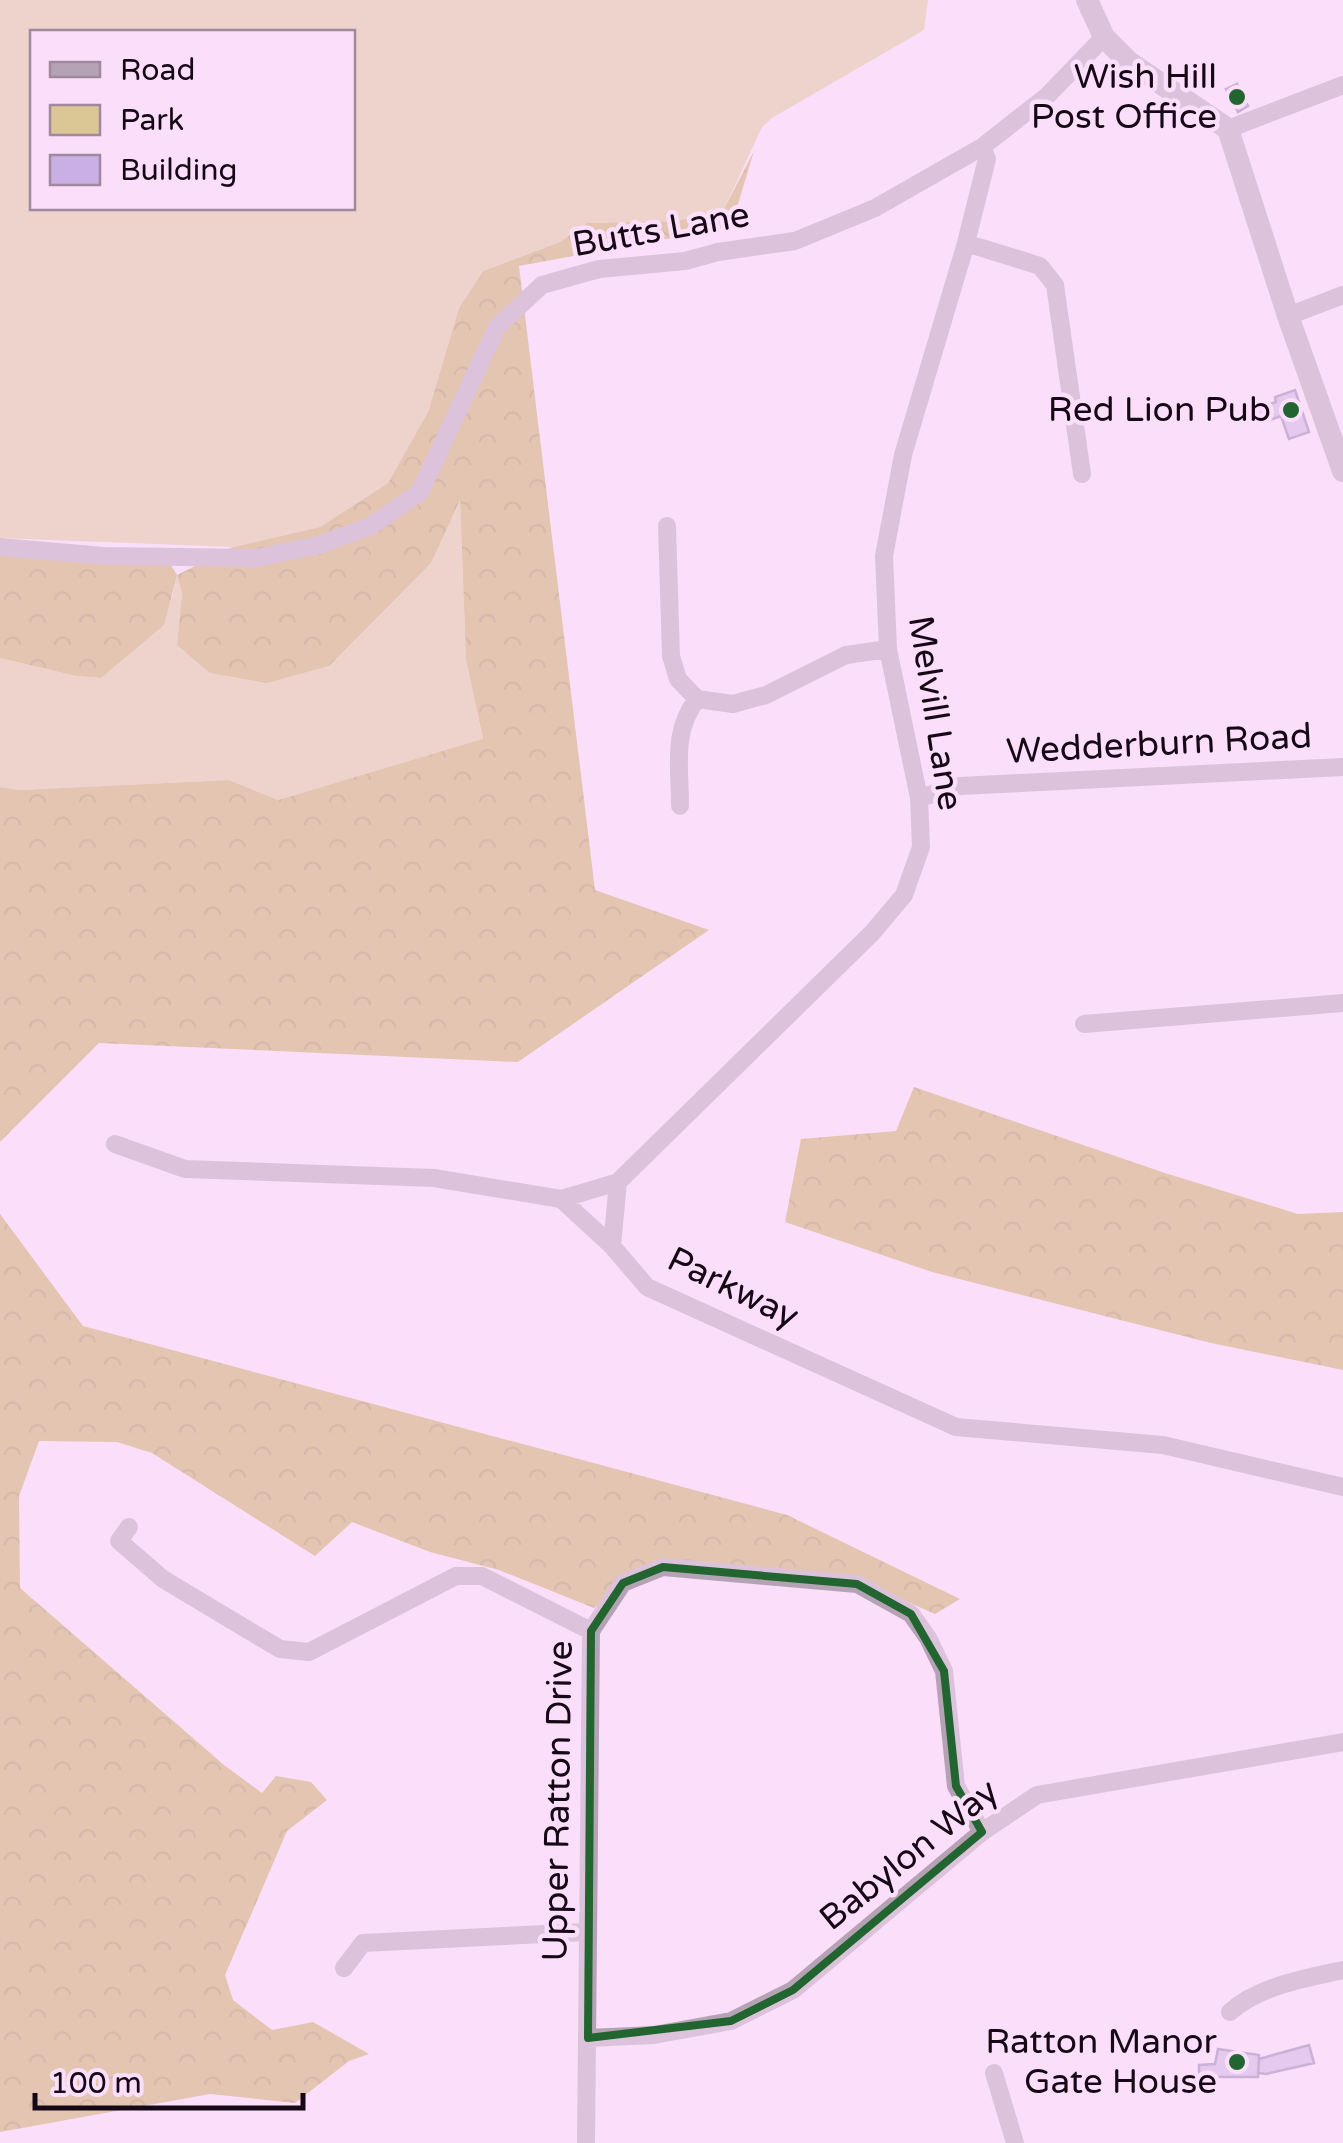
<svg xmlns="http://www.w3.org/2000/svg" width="1343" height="2143" font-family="'Varela Round',sans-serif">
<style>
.green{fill:#dbc696;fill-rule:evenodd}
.forest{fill:url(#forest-crowns)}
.building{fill:#c9afe3;stroke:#937aac;stroke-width:2.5}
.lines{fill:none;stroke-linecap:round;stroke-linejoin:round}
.minor{stroke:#b6a2b5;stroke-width:18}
.tertiary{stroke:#b6a2b5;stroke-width:22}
.marked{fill:none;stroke:#226530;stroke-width:8;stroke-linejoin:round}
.poi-dot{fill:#226530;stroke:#fbdffa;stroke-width:4}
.labels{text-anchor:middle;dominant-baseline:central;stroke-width:9;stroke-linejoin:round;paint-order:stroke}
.poi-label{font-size:35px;fill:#170817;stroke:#fbdffa;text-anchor:end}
.street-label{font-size:35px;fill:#170817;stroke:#fbdffa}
</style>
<defs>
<pattern id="forest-crowns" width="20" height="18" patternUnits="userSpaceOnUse" patternTransform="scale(2.5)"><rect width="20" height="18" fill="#c7a759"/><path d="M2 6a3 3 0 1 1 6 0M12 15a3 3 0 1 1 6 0" fill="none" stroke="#aa8e4d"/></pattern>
</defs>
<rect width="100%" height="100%" fill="#fbdffa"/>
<!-- green -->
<path class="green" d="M0 0H928L924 30 772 118 762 127 724 209 677 221 587 223 560 242 483 271 459 308 428 412 388 483 320 527 233 547 0 538ZM32 32H352V208H32Z
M460 497 466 660 483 740 278 800 229 780 20 790 0 787V658L76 676 101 678 172 597 177 575 182 593 177 645Z"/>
<!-- forest -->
<path class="forest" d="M754 151 731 227 519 266 595 890 709 930 518 1062 99 1043 0 1142V787L20 790 229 780 278 800 483 739 466 660 460 500 431 563 329 666 267 683 210 673 177 645 182 593 177 575 164 625 101 678 76 676 0 658V538L171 565 177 575 233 547 320 527 388 483 428 412 459 308 483 271 560 242 587 223 677 221 724 209Z
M914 1087 1165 1173 1298 1214 1343 1212V1370L1211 1343 932 1272 785 1222 801 1139 896 1131Z
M0 1214 83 1326 787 1515 960 1599 935 1614 858 1580 645 1573 594 1608 499 1570 430 1552 352 1522 315 1556 152 1453 117 1442 39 1441 19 1496 20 1588 224 1765 262 1793 276 1776 311 1782 327 1800 287 1831 225 1975 233 2000 272 2030 313 2022 369 2054 349 2061 295 2103 210 2094 0 2132Z"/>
<!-- building -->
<path class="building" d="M1237 84 1248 106 1238 112 1226 89Z
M1295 390 1309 432 1289 439 1281 416 1258 424 1253 410 1276 402 1275 397Z
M1309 2045 1314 2063 1266 2074 1258 2073 1259 2059Z
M1218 2049 1259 2055 1258 2077H1199V2065L1215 2064Z"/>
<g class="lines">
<!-- minor -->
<path class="minor" d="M1228 129 1343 85
M966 243 1040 266 1055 285 1082 474
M1288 316 1343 295
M667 526 671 656 678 679 697 699 733 704 766 695 846 655 888 649
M0 547 104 556 256 558 319 545 371 526 420 492 497 327 542 285 599 269 685 261 718 252 795 241 875 208 982 147 1047 96 1104 37
M919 798 960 786 1343 767
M680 806C680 765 672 732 697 699
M1084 1024 1343 1003
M115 1144 185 1169 434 1178 561 1199 612 1246 647 1287 956 1427 1163 1445 1343 1487
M561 1199 618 1182 872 933 904 895 921 847 919 798 888 649 884 556 903 455 966 243 987 159 982 147
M612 1246 618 1182
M129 1527 119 1541 163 1579 280 1649 309 1652 456 1576H482L591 1631
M344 1968 363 1943 586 1932
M1230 2012C1259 1986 1306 1978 1343 1970
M588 2038 654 2035 731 2021 793 1990 982 1832 1037 1795 1343 1742
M994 2073 1015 2143
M586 2143 591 1631 623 1583 663 1567 857 1584 911 1614 928 1638 944 1671 956 1786 982 1832"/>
<!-- tertiary -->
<path class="tertiary" d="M1087 0 1104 37 1129 62 1228 129 1288 316 1343 471"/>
</g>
<!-- marked area -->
<path d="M0 0H1343V2143H0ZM663 1567 857 1584 911 1614 944 1671 956 1786 982 1832 793 1990 731 2021 588 2038 591 1631 623 1583Z" fill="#fbdffa" fill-opacity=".55" fill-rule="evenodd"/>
<path class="marked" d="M663 1567 857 1584 911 1614 944 1671 956 1786 982 1832 793 1990 731 2021 588 2038 591 1631 623 1583Z"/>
<!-- markers -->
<g class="poi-dot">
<circle cx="1237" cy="97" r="10"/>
<circle cx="1291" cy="410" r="10"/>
<circle cx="1237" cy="2062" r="10"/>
</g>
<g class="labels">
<!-- poi labels -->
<g class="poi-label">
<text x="1217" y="77">Wish Hill<tspan x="1217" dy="40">Post Office</tspan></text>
<text x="1271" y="410">Red Lion Pub</text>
<text x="1217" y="2042">Ratton Manor<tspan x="1217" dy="40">Gate House</tspan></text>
</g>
<!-- street labels -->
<g class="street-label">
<text transform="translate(661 230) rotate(-10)">Butts Lane</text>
<text transform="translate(935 713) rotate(81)">Melvill Lane</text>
<text transform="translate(1159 744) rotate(-3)">Wedderburn Road</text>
<text transform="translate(733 1288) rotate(26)">Parkway</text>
<text transform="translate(558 1801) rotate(-89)">Upper Ratton Drive</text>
<text transform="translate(909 1855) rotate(-39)">Babylon Way</text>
</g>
</g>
<!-- legend -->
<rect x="30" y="30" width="325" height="180" fill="#fbdffa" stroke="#a0899f" stroke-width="2.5"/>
<rect x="50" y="62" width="50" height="15" fill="#b6a2b5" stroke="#a0899f" stroke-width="2.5"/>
<text x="120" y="80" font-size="30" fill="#170817">Road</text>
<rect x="50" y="105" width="50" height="30" fill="#dbc696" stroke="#a0899f" stroke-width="2.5"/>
<text x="120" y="130" font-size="30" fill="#170817">Park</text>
<rect x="50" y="155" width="50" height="30" fill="#c9afe3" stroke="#a0899f" stroke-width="2.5"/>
<text x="120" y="180" font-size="30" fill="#170817">Building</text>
<!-- scale -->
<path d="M35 2093v15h268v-15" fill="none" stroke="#170817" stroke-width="5"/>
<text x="50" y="2093" font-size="30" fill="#170817" stroke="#fbdffa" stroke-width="8" paint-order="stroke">100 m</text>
</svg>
